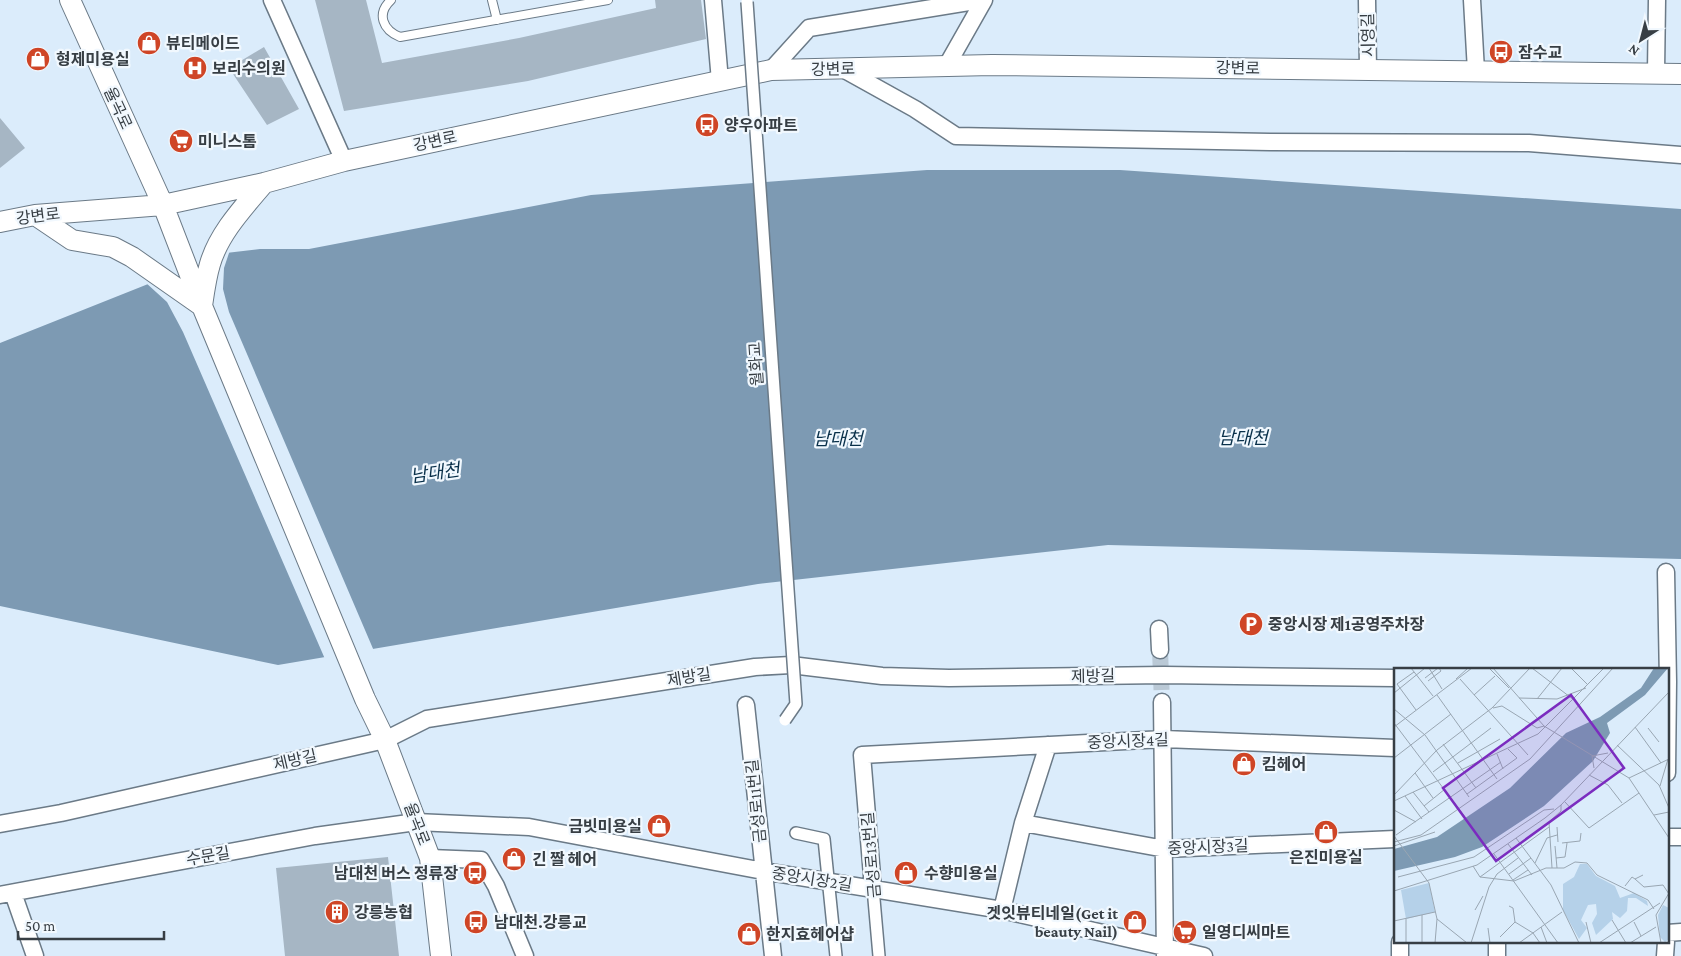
<svg xmlns="http://www.w3.org/2000/svg" width="1681" height="956" font-family="'Crimson Pro','Noto Sans KR',serif">
<style>
.water{fill:#7d9ab3}
.pier{fill:#dbecfb}
.building{fill:#a6b6c4}
.lines{fill:none;stroke-linecap:round;stroke-linejoin:round}
.minor-tunnel{stroke:#bac9d6;stroke-width:16;stroke-dasharray:16 8;stroke-linecap:butt}
.service-casing{stroke:#6b7a87;stroke-width:10}
.pedestrian-casing{stroke:#6b7a87;stroke-width:14}
.minor-casing{stroke:#6b7a87;stroke-width:19}
.tertiary-casing{stroke:#6b7a87;stroke-width:22}
.service{stroke:#fff;stroke-width:8}
.pedestrian{stroke:#fff;stroke-width:11}
.minor{stroke:#fff;stroke-width:16}
.tertiary{stroke:#fff;stroke-width:20}
.pedestrian-bridge-casing{stroke:#6b7a87;stroke-width:14;stroke-linecap:butt}
.pedestrian-bridge{stroke:#fff;stroke-width:11}
.labels{text-anchor:middle;dominant-baseline:central;stroke-width:4.5;stroke-linejoin:round;paint-order:stroke}
.street-label{font-size:16px;fill:#373e44;stroke:#f1f8fe}
.poi-label{font-size:16px;font-weight:bold;fill:#373e44;stroke:#f1f8fe;text-anchor:start}
.water-label{font-size:18px;font-style:italic;fill:#09304a;stroke:#f1f8fe}
.inset-road{fill:none;stroke:#99a6b2;stroke-width:1}
.view{fill:#7b2cbf;fill-opacity:0.15;stroke:#7b2cbf;stroke-width:2.5}
.inset-edge{fill:none;stroke:#373e44;stroke-width:2.5}
</style>
<rect width="100%" height="100%" fill="#dbecfb"/>
<!-- water -->
<path class="water" d="M927 170H1120L1681 209V559L1108 545 758 584 278 665 0 606V343L226 253 260 249H309L591 195Z"/>
<!-- pier -->
<path class="pier" d="M225 250H230L224 268 223 289 229 312 374 651 325 659 183 332 167 302 145 282Z"/>
<!-- building -->
<path class="building" d="M315 0H366L382 63 519 38 656 8 655 0H701L706 39 528 81 344 111Z
M264 47 299 109 267 125 229 68Z
M0 118 25 148 0 168Z
M388 857 399 956H285L276 868Z"/>
<g class="lines">
<!-- minor-tunnel -->
<path class="minor-tunnel" d="M1160 650 1162 702"/>
<!-- service casing -->
<g class="service-casing">
<path id="service" d="M391 0C376 14 383 30 400 37L608 0
M492 0 497 20"/>
</g>
<!-- pedestrian casing -->
<g class="pedestrian-casing">
<path id="pedestrian" d="M796 833 824 839 836 956
M873 888 879 956"/>
</g>
<!-- minor casing -->
<g class="minor-casing">
<path id="minor" d="M272 0 344 161
M713 0 720 81
M1367 0 1368 70
M1472 0 1476 71
M946 67 984 0
M843 69 915 109 956 136 1270 142 1529 143 1681 155
M771 70 809 28 981 0
M1656 72 1657 0
M1666 572 1668 682 1667 773
M1159 629 1160 650
M1162 702 1165 956
M746 705 773 956
M1023 823 1165 849 1395 839
M0 824 61 813 385 740 427 719 755 667 791 665 882 676 949 678 1164 675 1395 678
M1667 837H1681
M430 858 481 860 496 886 525 956
M873 888 862 755 1164 739 1395 748
M13 893 35 956
M0 895 315 836 416 822 529 827 763 871 1002 910 1204 956
M1002 910 1023 823 1048 745
M1667 933 1681 932
M1400 942V956
M1497 942V956
M1665 956 1666 942"/>
</g>
<!-- tertiary casing -->
<g class="tertiary-casing">
<path id="tertiary" d="M70 0 163 205 202 306 365 699 385 740 430 858 441 956
M35 215 72 240 113 247 132 257 202 306C204 292 206 277 210 264 219 233 244 207 264 183
M0 222 35 215 163 205 264 183 344 161 771 70 992 65 1681 74"/>
</g>
<!-- service -->
<use href="#service" class="service"/>
<!-- pedestrian -->
<use href="#pedestrian" class="pedestrian"/>
<!-- minor -->
<use href="#minor" class="minor"/>
<!-- tertiary -->
<use href="#tertiary" class="tertiary"/>
<!-- pedestrian-bridge casing -->
<g class="pedestrian-bridge-casing">
<path id="pedestrian-bridge" d="M747 2 796 704 785 720"/>
</g>
<!-- pedestrian-bridge -->
<use href="#pedestrian-bridge" class="pedestrian-bridge"/>
</g>
<!-- icons -->
<defs>
<g id="shop-disc" transform="scale(1.25)"><circle r="9.5" fill="#cf4526" stroke="#f1f8fe"/><path d="M-5-2.5h2.3a2.7 3.5 0 0 1 5.4 0H5L5.5 6h-11ZM-1.5-2.5h3a1.5 2.3 0 0 0-3 0Z" fill="#fff"/></g>
<g id="bus-disc" transform="scale(1.25)"><circle r="9.5" fill="#cf4526" stroke="#f1f8fe"/><path d="M-5-6H5V4H4V6H2V4H-2V6H-4V4H-5ZM-3.5-4V0h7V-4ZM-3.5 1.2v1.5H-2V1.2ZM2 1.2v1.5H3.5V1.2Z" fill="#fff"/></g>
<g id="hospital-disc" transform="scale(1.25)"><circle r="9.5" fill="#cf4526" stroke="#f1f8fe"/><path d="M-5-5h3v3.5h4V-5h3V5h-3V1.5h-4V5h-3Z" fill="#fff"/></g>
<g id="supermarket-disc" transform="scale(1.25)"><circle r="9.5" fill="#cf4526" stroke="#f1f8fe"/><path d="M-6-5.5h2.5l.6 2H6L4.5 2H-2.5L-4.4-4H-6ZM-1.5 3.2a1.3 1.3 0 1 0 .1 0ZM3 3.2a1.3 1.3 0 1 0 .1 0Z" fill="#fff"/></g>
<g id="parking-disc" transform="scale(1.25)"><circle r="9.5" fill="#cf4526" stroke="#f1f8fe"/><path d="M-3.5-5.5H1a3.5 3.5 0 0 1 0 7H-1V5.5H-3.5ZM-1-3.4V-.6H.8a1.4 1.4 0 0 0 0-2.8Z" fill="#fff"/></g>
<g id="building-disc" transform="scale(1.25)"><circle r="9.5" fill="#cf4526" stroke="#f1f8fe"/><path d="M-4-6H4V6H1V3H-1V6H-4ZM-2.5-4.3h1.7v1.8h-1.7ZM.8-4.3h1.7v1.8H.8ZM-2.5-1h1.7V.8h-1.7ZM.8-1h1.7V.8H.8Z" fill="#fff"/></g>
</defs>
<g fill-rule="evenodd">
<use href="#shop-disc" x="149" y="43"/>
<use href="#bus-disc" x="1501" y="52"/>
<use href="#shop-disc" x="38" y="59"/>
<use href="#hospital-disc" x="195" y="68"/>
<use href="#bus-disc" x="707" y="125"/>
<use href="#supermarket-disc" x="181" y="141"/>
<use href="#parking-disc" x="1251" y="624"/>
<use href="#shop-disc" x="1244" y="764"/>
<use href="#shop-disc" x="659" y="826"/>
<use href="#shop-disc" x="1326" y="832"/>
<use href="#shop-disc" x="514" y="859"/>
<use href="#bus-disc" x="475" y="873"/>
<use href="#shop-disc" x="906" y="873"/>
<use href="#building-disc" x="337" y="912"/>
<use href="#bus-disc" x="476" y="922"/>
<use href="#shop-disc" x="1135" y="922"/>
<use href="#supermarket-disc" x="1185" y="932"/>
<use href="#shop-disc" x="749" y="934"/>
</g>
<g class="labels">
<!-- street labels -->
<g class="street-label">
<text transform="translate(1368 35) rotate(-91)">시영길</text>
<text transform="translate(1238 68) rotate(1)">강변로</text>
<text transform="translate(833 69) rotate(-1)">강변로</text>
<text transform="translate(118 108) rotate(65)">율곡로</text>
<text transform="translate(435 141) rotate(-12)">강변로</text>
<text transform="translate(38 216) rotate(-7)">강변로</text>
<text transform="translate(756 364) rotate(-94)">월화교</text>
<text transform="translate(1093 676) rotate(-1)">제방길</text>
<text transform="translate(689 677) rotate(-9)">제방길</text>
<text transform="translate(1128 741) rotate(-2)">중앙시장4길</text>
<text transform="translate(295 760) rotate(-13)">제방길</text>
<text transform="translate(756 801) rotate(-96)">금성로11번길</text>
<text transform="translate(417 824) rotate(69)">율곡로</text>
<text transform="translate(1208 847) rotate(-2)">중앙시장3길</text>
<text transform="translate(871 855) rotate(-95)">금성로13번길</text>
<text transform="translate(208 856) rotate(-10)">수문길</text>
<text transform="translate(812 879) rotate(9)">중앙시장2길</text>
</g>
<!-- poi labels -->
<g class="poi-label">
<text x="166" y="43">뷰티메이드</text>
<text x="1518" y="52">잠수교</text>
<text x="56" y="59">형제미용실</text>
<text x="212" y="68">보리수의원</text>
<text x="724" y="125">양우아파트</text>
<text x="198" y="141">미니스톰</text>
<text x="1268" y="624">중앙시장 제1공영주차장</text>
<text x="1262" y="764">킴헤어</text>
<text x="642" y="826" text-anchor="end">금빗미용실</text>
<text x="1326" y="857" text-anchor="middle">은진미용실</text>
<text x="532" y="859">긴 짤 헤어</text>
<text x="458" y="873" text-anchor="end">남대천 버스 정류장</text>
<text x="924" y="873">수향미용실</text>
<text x="354" y="912">강릉농협</text>
<text x="1118" y="913" text-anchor="end">겟잇뷰티네일(Get it<tspan x="1118" dy="18">beauty Nail)</tspan></text>
<text x="494" y="922">남대천.강릉교</text>
<text x="1202" y="932">일영디씨마트</text>
<text x="766" y="934">한지효헤어샵</text>
</g>
<!-- water labels -->
<g class="water-label">
<text x="1243" y="438">남대천</text>
<text x="838" y="439">남대천</text>
<text transform="translate(435 473) rotate(-8)">남대천</text>
</g>
</g>
<!-- overview -->
<g transform="translate(1394 668)">
<rect width="275" height="275" fill="#dbecfb"/>
<path d="M186 196H193L202 208 221 218 226 230 240 225 253 233 254 238 242 230H234L233 243 226 250 218 244 219 251 202 267 198 255 203 246 202 236 194 237 187 252 193 260 185 271 169 242V216L180 209ZM35 215 41 244 12 251 7 222ZM269 237 275 240V271L271 274 266 269 264 247Z" fill="#b5d1e9"/>
<path d="M260 0H274L251 27 213 55 216 65 199 93 150 138 88 179 61 189 0 203V181L43 169 116 120 172 65 206 49 247 20Z" fill="#7d9ab3"/>
<path class="inset-road" d="M17 0 39 28M35 0 48 21M95 0 115 20M99 0 150 58 235 110 275 170M138 0 180 32M177 0 194 17M20 4 3 16 22 42M31 10 44 0M62 11 74 0M66 11 134 87M34 13 47 3 45 0M0 25 31 0M43 27 103 111M80 27 101 8M125 30 163 31 192 20M143 31 168 0M99 40 108 38 143 60 150 58M0 41 31 67 75 129M0 55 71 149M0 59 78 0M241 59 267 95M254 60 265 74M49 76 82 120M223 77 265 117 275 140M103 86 109 101M0 90 57 46M64 95 106 71M200 100 198 88 214 85M39 104 97 60M21 105 39 130M195 107 214 117 228 135M235 110 275 91M266 118 274 91M19 124 35 144M73 126 123 90 114 81M0 127 43 82 98 40 136 0M11 128 28 151M0 133 144 66 210 0M171 134 195 160 245 125M30 138 51 121M0 142 22 154M260 147 275 144M163 159 164 174M2 167 107 94M0 168 35 215 43 251 41 275M122 170 157 217 185 275M0 174 27 167 136 91 219 0M168 175 186 173 187 165M114 176 138 207M0 178 41 164M161 178 163 200M100 186 164 275M162 190 171 189 173 175M141 195 153 170 163 167M79 198 86 209 120 213 152 200H170L181 194 193 195 203 207 254 232 260 241M158 200 155 154 167 143V137M115 206 137 190M4 209 80 189 150 142 160 141M86 209 155 159M241 211 250 219 269 217 275 226M119 212 134 202M231 218 238 209 241 211 249 207M0 223 83 197 151 150 167 137 275 24M115 238 119 240 121 254 139 265 146 275M81 242 89 228M28 247V275M12 251V275M43 251 73 275M218 252 232 275M0 253 41 244M192 254 197 275M240 254 247 268M147 259 153 275M94 260 96 275M106 269 121 254M77 275 95 219 103 206 124 190M125 275 168 244M205 275 266 235M236 275 262 259M267 275 262 247 275 225"/>
<path class="view" d="M177 27 230 100 102 193 49 120Z"/>
<rect width="275" height="275" class="inset-edge"/>
</g>
<!-- north arrow -->
<g transform="translate(1641 40) rotate(216)" stroke="#f1f8fe" stroke-width="4" paint-order="stroke">
<path d="M0-4L9 19L0 12L-9 19Z" fill="#373e44"/>
<text y="-8" font-size="14" font-weight="bold" text-anchor="middle" fill="#373e44">N</text>
</g>
<!-- scale -->
<path d="M18 931v8h146v-8" fill="none" stroke="#373e44" stroke-width="2.5"/>
<text x="25" y="931" font-size="15" fill="#373e44" stroke="#f1f8fe" stroke-width="4" paint-order="stroke">50 m</text>
</svg>
